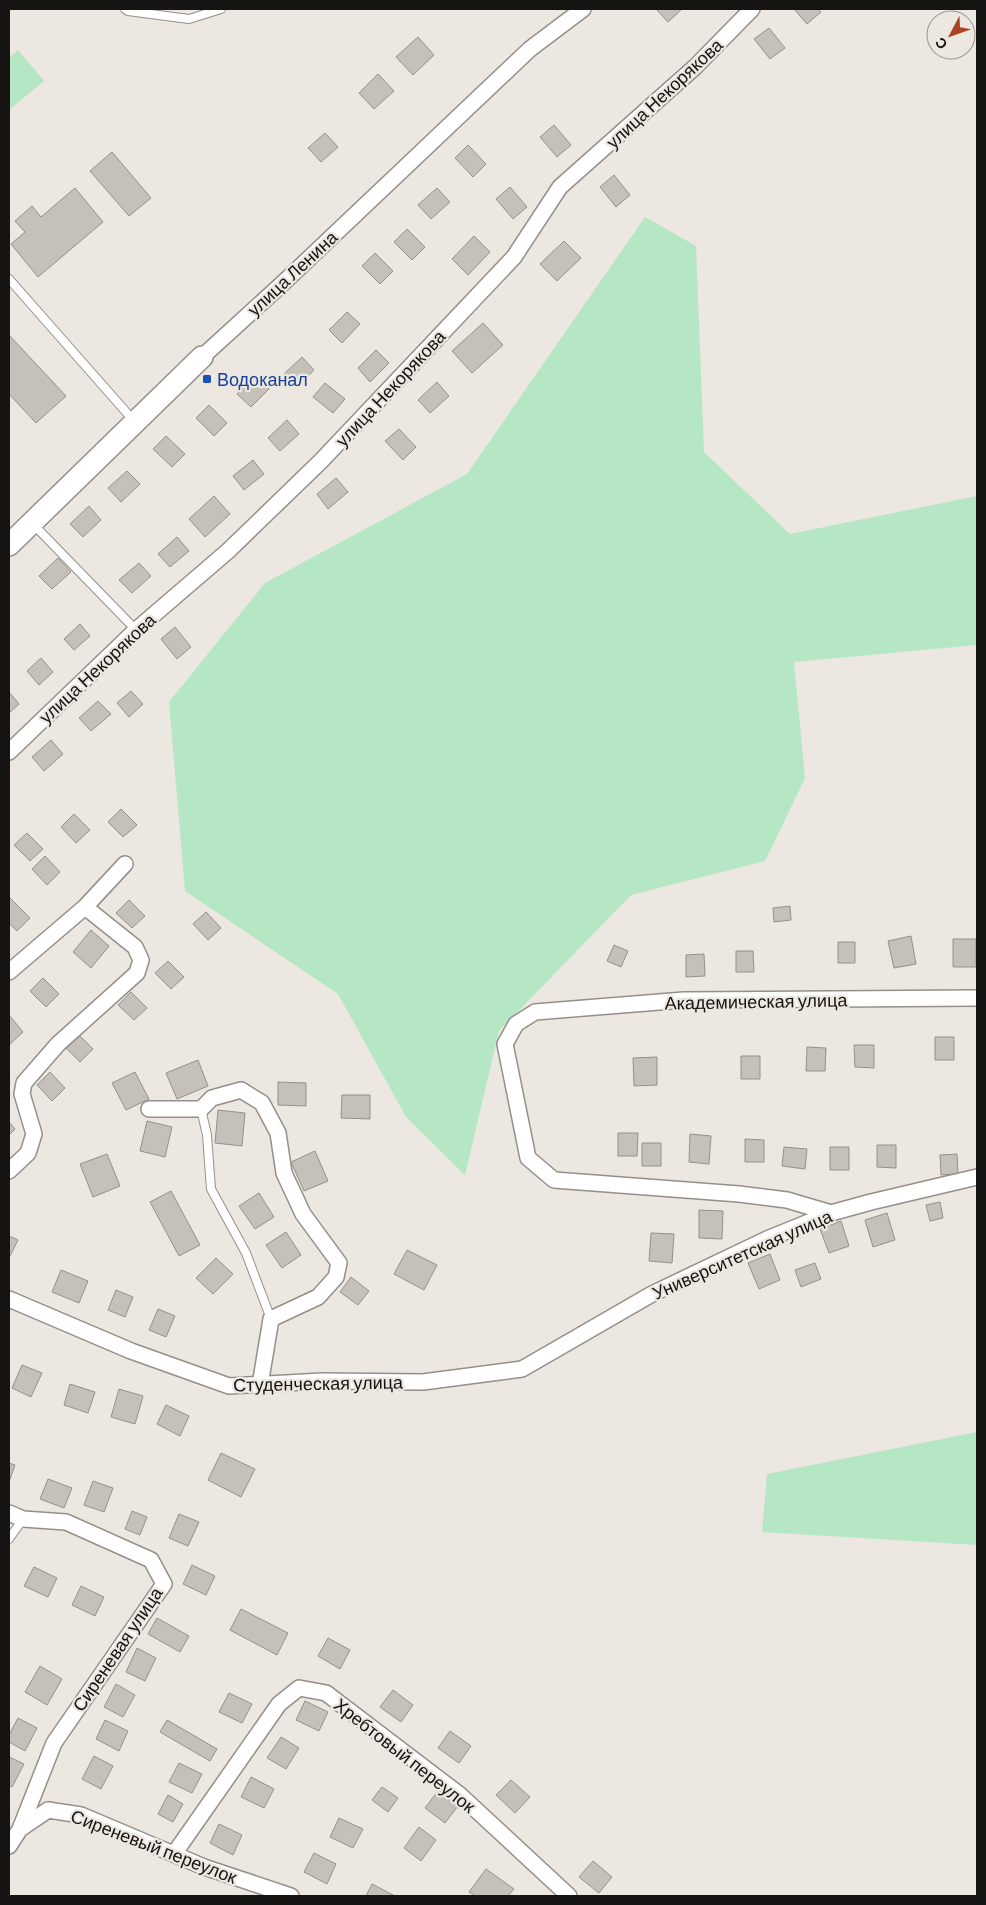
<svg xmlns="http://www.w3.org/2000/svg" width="986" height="1905" font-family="Barlow,sans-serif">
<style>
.green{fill:#b5e7c4}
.building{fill:#c5c0b9;stroke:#95918a}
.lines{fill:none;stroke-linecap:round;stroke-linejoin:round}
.lane-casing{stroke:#948f88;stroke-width:10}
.street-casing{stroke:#948f88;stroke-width:18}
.secondary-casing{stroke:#948f88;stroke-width:24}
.lane{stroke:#fff;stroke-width:8}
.street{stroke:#fff;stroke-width:15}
.secondary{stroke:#fff;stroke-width:21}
.transit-dot{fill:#1a4fb4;stroke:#ece7e0;stroke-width:2}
.labels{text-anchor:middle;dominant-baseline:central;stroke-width:4.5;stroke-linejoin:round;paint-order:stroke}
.street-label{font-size:18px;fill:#161412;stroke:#ece7e0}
.transit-label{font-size:18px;fill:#164399;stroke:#ece7e0;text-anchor:start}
</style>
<rect width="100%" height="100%" fill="#ece7e0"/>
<!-- green -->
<path class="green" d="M18 50 44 81 9 110V58Z
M645 217 696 246 704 452 790 534 977 496V645L794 662 805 778 765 861 631 895 499 1031 465 1175 406 1117 338 994 185 891 169 702 265 583 467 474Z
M977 1432V1545L762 1532 767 1474Z"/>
<!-- building -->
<path class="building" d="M656 9H682L668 22Z
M794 9H818L821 12 807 24Z
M769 28 785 48 770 59 754 39Z
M418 37 434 55 413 75 396 57Z
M378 74 394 91 374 109 359 93Z
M554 125 571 145 557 157 540 137Z
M325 133 338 147 321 162 308 148Z
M468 145 486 164 473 177 455 158Z
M112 152 151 198 129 216 90 171Z
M614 175 630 195 616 207 600 187Z
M510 187 527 207 513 219 496 199Z
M75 188 103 222 38 277 11 244 25 232 15 221 32 206 41 217Z
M437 188 450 202 431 219 418 205Z
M407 229 425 247 412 260 394 242Z
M474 236 490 252 468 275 452 259Z
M564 241 581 258 557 281 540 264Z
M375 253 393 271 380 284 362 266Z
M347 312 360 324 342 343 329 330Z
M483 323 503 345 472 373 452 351Z
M9 335 66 396 36 423 9 394Z
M376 350 389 363 370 382 358 368Z
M302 357 314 370 296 388 283 375Z
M255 376 269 389 251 407 237 394Z
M437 382 449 396 430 413 418 400Z
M325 383 345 399 333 413 313 397Z
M209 405 227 423 214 436 196 418Z
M287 420 299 434 280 451 268 438Z
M399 429 416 447 403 460 385 441Z
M166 436 185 454 172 467 153 449Z
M253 460 264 474 244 490 233 476Z
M127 471 140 484 121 502 108 488Z
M336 478 348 492 328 509 317 494Z
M214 496 230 514 205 537 189 519Z
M89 506 101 520 83 537 70 524Z
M177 537 189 551 170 567 158 554Z
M58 558 71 572 52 589 39 576Z
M139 563 151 576 132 593 119 580Z
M80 624 90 636 74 650 64 639Z
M175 627 191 647 177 659 161 639Z
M41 658 53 672 39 685 27 671Z
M131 691 143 704 129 717 117 703Z
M9 692 19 704 9 713Z
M98 701 111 714 91 731 79 718Z
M51 740 63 754 44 771 32 757Z
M121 809 137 825 123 837 108 822Z
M74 814 90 830 76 843 61 827Z
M27 833 43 849 30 861 14 845Z
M45 856 60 872 47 885 32 869Z
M9 897 30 918 17 931 9 923Z
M129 900 145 916 132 928 116 913Z
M790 906 791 920 774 922 773 908Z
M206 912 221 928 208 940 193 924Z
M91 930 109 946 91 968 73 952Z
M911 936 916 964 894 968 888 941Z
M953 939H976V967H953Z
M838 942H855V963H838Z
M614 945 628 951 621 967 607 961Z
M736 951H753L754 972H736Z
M704 954 705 976 686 977V955Z
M168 961 184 977 171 989 155 973Z
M43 978 59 994 46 1007 30 991Z
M131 992 147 1008 134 1020 118 1005Z
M9 1015 23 1032 9 1045Z
M77 1033 93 1049 80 1062 64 1046Z
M935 1037H954V1060H935Z
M854 1045H874V1068L855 1067Z
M807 1047 826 1048 825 1071H806Z
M741 1056H760V1079H741Z
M657 1057V1085L634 1086 633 1058Z
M198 1060 208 1086 177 1099 166 1073Z
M50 1072 65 1088 52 1101 37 1085Z
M135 1072 149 1099 126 1110 112 1083Z
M278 1082 306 1083V1106L278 1105Z
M342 1095H370V1119L341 1118Z
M218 1110 245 1113 242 1146 215 1143Z
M147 1121 172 1127 165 1157 140 1151Z
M9 1122 15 1129 9 1135Z
M618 1133H638L637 1156H618Z
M690 1134 711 1136 709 1164 689 1162Z
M745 1139 764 1140V1162H745Z
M642 1143H661V1166H642Z
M877 1145H896V1168L877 1167Z
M784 1147 807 1149 805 1169 782 1166Z
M830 1147H849V1170H830Z
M315 1151 328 1181 304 1191 291 1162Z
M107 1154 120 1186 93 1197 80 1164Z
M957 1154 958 1174 941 1175 940 1155Z
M171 1191 200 1245 179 1256 150 1202Z
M259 1193 274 1217 255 1229 239 1206Z
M940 1202 943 1218 930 1221 926 1205Z
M699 1210 723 1211 722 1239 699 1238Z
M887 1213 895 1240 873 1247 865 1220Z
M841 1221 849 1246 829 1253 820 1229Z
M286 1232 301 1255 282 1268 266 1245Z
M651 1233 674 1234 672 1263 649 1261Z
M9 1236 18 1240 9 1258Z
M407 1250 437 1265 424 1290 394 1274Z
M770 1254 780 1280 759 1289 748 1263Z
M216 1258 233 1274 213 1294 196 1278Z
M815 1263 821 1279 801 1287 795 1270Z
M61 1270 88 1281 79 1303 52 1292Z
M351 1277 369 1291 358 1305 340 1292Z
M116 1290 133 1297 125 1317 108 1310Z
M158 1309 175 1316 166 1337 149 1330Z
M22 1365 42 1373 31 1397 12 1388Z
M70 1384 95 1392 88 1413 64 1405Z
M119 1389 143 1396 135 1424 111 1417Z
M166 1405 189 1416 180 1436 157 1424Z
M221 1453 255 1469 241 1497 208 1480Z
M9 1463 15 1465 9 1482Z
M48 1479 72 1488 64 1508 40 1499Z
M93 1481 113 1488 104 1512 84 1505Z
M132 1511 147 1517 140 1535 125 1529Z
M179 1514 199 1522 188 1546 169 1538Z
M192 1565 215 1576 206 1595 183 1584Z
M34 1567 57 1578 48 1597 24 1586Z
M81 1586 104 1597 95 1616 72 1605Z
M241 1609 288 1633 277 1655 230 1630Z
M157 1618 189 1636 180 1652 148 1634Z
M328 1638 350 1650 340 1669 318 1656Z
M137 1648 156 1658 145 1681 126 1672Z
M40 1666 62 1679 47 1705 25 1692Z
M116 1684 135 1695 123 1717 104 1707Z
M393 1690 413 1705 401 1722 380 1707Z
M229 1693 252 1704 242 1723 219 1712Z
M305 1701 328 1712 319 1731 296 1720Z
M18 1718 37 1728 25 1751 9 1742V1735Z
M105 1720 128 1731 119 1751 96 1739Z
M167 1720 217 1749 210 1761 160 1732Z
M450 1731 471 1746 459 1763 438 1748Z
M281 1737 299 1748 286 1769 267 1758Z
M94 1756 113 1766 101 1789 82 1779Z
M9 1757 24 1764 12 1787 9 1785Z
M179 1763 202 1774 192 1793 169 1782Z
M251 1777 274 1789 264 1808 241 1797Z
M511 1780 530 1797 515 1813 496 1795Z
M382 1787 398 1798 388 1812 372 1800Z
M438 1791 458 1806 445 1823 425 1808Z
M168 1795 183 1804 173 1822 158 1814Z
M339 1818 363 1829 353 1848 330 1837Z
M219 1824 242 1835 233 1855 210 1843Z
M419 1827 436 1840 421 1861 404 1848Z
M314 1853 336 1864 327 1884 304 1872Z
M593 1861 612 1877 599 1893 579 1877Z
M486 1869 514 1889 508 1896H475L469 1892Z
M372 1884 395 1896H366Z"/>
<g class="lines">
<!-- lane casing -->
<g class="lane-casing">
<path id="lane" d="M125 9 128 11 189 19 221 9
M9 279 134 421
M33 524 136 630
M201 1109 207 1135 211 1189 246 1253 271 1319
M9 1539 23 1519"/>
</g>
<!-- street casing -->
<g class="street-casing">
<path id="street" d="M202 357 282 284 530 49 583 9
M9 752 136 630 228 551 321 461 514 257 560 187 695 67 752 9
M9 972 85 907 125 864
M149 1109H201L212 1098 241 1090 262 1103 278 1133 284 1173 303 1214 339 1263 336 1277 318 1297 271 1319 260 1385
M9 1171 28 1153 34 1134 22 1094 24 1083 58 1044 137 973 141 960 135 947 85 907
M831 1213 787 1200 739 1194 554 1180 528 1158 505 1044 516 1024 535 1012 684 1000 977 998
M9 1299 131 1351 229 1386 322 1381 423 1382 522 1369 652 1294 767 1239 831 1213 871 1202 977 1177
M9 1513 23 1519 66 1522 151 1560 164 1584 54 1743 20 1829 9 1846
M20 1829 48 1810 81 1815 204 1867 291 1896
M174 1854 279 1704 299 1688 326 1693 460 1795 569 1896"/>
</g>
<!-- secondary casing -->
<g class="secondary-casing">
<path id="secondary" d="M9 545 202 357"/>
</g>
<!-- lane -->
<use href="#lane" class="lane"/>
<!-- street -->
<use href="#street" class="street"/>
<!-- secondary -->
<use href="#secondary" class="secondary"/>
</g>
<!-- markers -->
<rect class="transit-dot" x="202" y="374" width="10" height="10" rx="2.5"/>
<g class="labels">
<!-- street labels -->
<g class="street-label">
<text transform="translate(664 93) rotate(-43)">улица Некорякова</text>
<text transform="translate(292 273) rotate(-43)">улица Ленина</text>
<text transform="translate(390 388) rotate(-47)">улица Некорякова</text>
<text transform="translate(97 668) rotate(-43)">улица Некорякова</text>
<text transform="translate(756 1001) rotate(-1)">Академическая улица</text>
<text transform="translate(742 1254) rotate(-24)">Университетская улица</text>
<text transform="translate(318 1383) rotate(-1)">Студенческая улица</text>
<text transform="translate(117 1649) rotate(-56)">Сиреневая улица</text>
<text transform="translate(405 1755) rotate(38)">Хребтовый переулок</text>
<text transform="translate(154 1846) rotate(21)">Сиреневый переулок</text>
</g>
<!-- transit labels -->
<g class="transit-label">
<text x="217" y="379">Водоканал</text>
</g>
</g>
<!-- border -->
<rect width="986" height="1905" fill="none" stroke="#161412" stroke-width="20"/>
<!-- north arrow -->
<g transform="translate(951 35) rotate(229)"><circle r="24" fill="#ece7e0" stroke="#96938e"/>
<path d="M0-4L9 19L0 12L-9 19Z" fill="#ab4320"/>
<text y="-8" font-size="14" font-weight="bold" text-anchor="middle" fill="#161412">С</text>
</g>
</svg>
